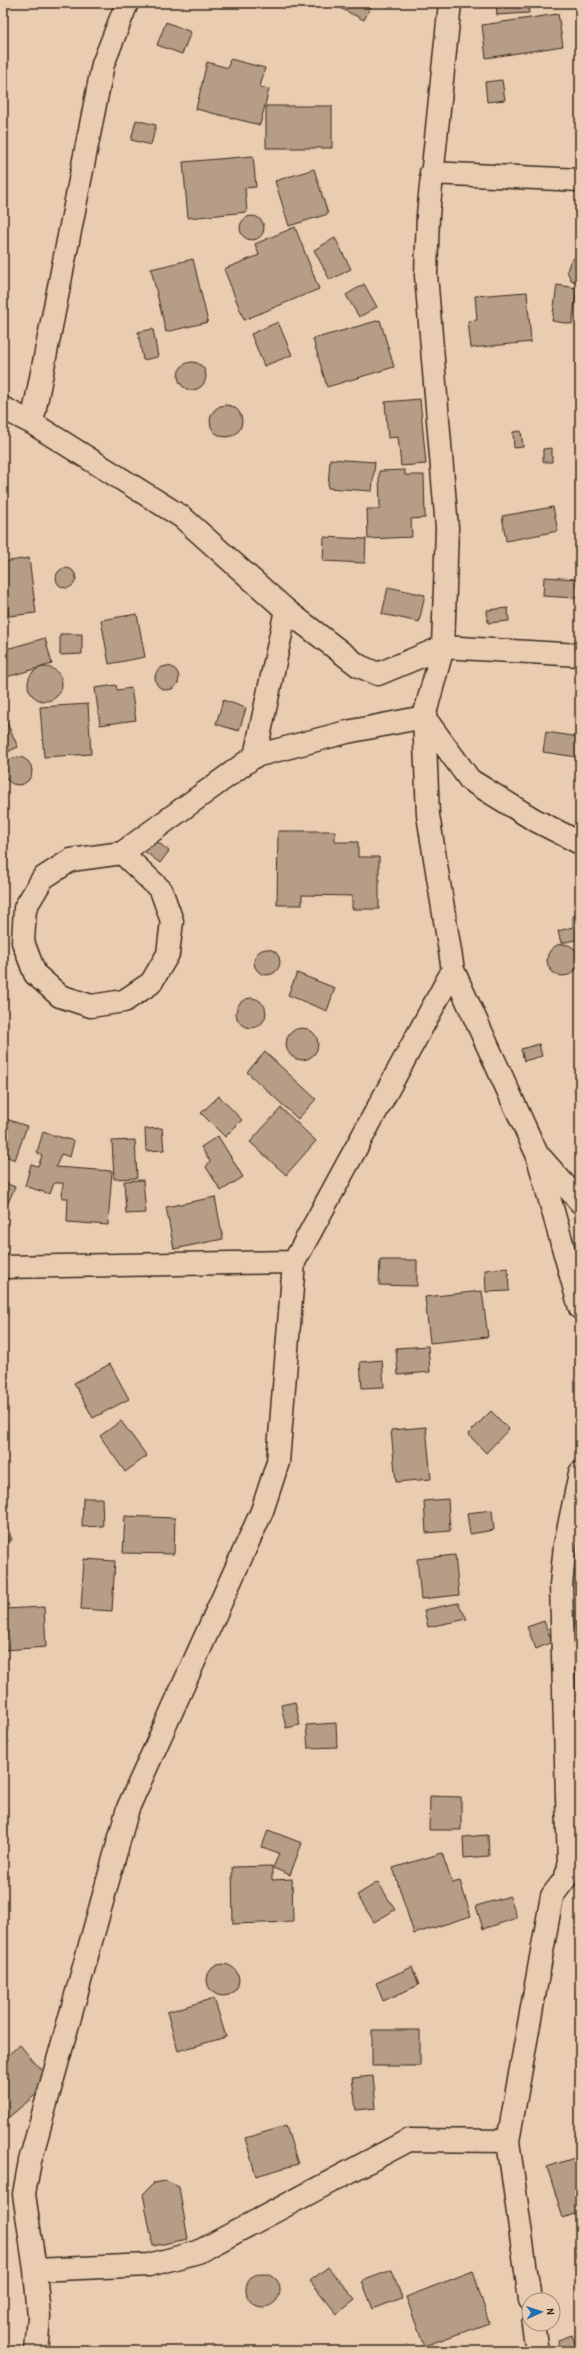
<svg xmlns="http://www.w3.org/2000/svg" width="583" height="2354" font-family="'Patrick Hand',sans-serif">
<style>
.building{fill:#b69d86;stroke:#3b2a1e}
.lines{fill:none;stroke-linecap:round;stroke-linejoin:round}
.street-casing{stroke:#3b2a1e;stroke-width:25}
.street{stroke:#eacdb1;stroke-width:22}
</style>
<rect width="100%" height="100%" fill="#eacdb1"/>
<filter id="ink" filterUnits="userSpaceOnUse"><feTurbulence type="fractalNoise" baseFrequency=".025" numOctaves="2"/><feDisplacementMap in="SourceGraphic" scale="8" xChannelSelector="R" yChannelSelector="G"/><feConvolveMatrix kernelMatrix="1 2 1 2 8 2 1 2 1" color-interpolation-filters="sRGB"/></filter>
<g filter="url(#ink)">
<!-- building -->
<path class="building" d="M330 3H373L364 20Z
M496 3H528L529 13 497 15Z
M558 14 563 46 486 58 482 25Z
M166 22 191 32 182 54 157 45Z
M230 59 265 68 260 87 269 89 260 125 196 109 207 62 228 68Z
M502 80 505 100 487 102 485 82Z
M266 106H332V148H266Z
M136 120 156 125 151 145 131 140Z
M253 156 256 187 245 188 247 212 188 218 183 162Z
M314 169 328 214 289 226 275 181Z
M240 228a12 12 0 1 1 24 0a12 12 0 1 1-24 0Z
M295 227 319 289 244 320 224 269 259 255 255 244Z
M335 238 351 269 330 280 314 250Z
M576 256H580V284L571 280 567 271 570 262Z
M193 259 208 322 166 332 151 269Z
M364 284 377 307 359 317 346 295Z
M557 285 577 288 572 324 552 321Z
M527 292 531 342 471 348 468 321 477 320 475 296Z
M380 320 394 367 327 387 313 339Z
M278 322 292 355 264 366 251 334Z
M153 329 158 357 143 360 138 332Z
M178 376a14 14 0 1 1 28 0a14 14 0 1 1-28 0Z
M420 399 426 464 401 466 398 437 388 438 385 402Z
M210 421a16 16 0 1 1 32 0a16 16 0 1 1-32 0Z
M521 431 523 447 514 448 513 432Z
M552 448V462H543V449Z
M330 459 375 462 372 491 328 488Z
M405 470V475H424L425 518 411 519 412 537 368 539 367 509H380L379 471Z
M553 507 558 531 506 541 502 516Z
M577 515H580V539Z
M324 537 366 539 365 563 323 561Z
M29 558 36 613 9 616 3 562Z
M56 578a10 10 0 1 1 20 0a10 10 0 1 1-20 0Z
M544 577 577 579 576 598 543 596Z
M388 587 425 595 419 622 382 614Z
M508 608 509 621 488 623 487 610Z
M137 614 145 657 109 664 101 620Z
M60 634H82V654L60 655Z
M45 638 52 664 3 678V650Z
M155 678a12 12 0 1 1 24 0a12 12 0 1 1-24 0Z
M28 684a17 17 0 1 1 34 0a17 17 0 1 1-34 0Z
M116 685 117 690 131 688 136 720 100 725 95 688Z
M223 700 246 708 239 731 216 724Z
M88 704 91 754 44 757 40 707Z
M3 714 18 747 3 754Z
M546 732 580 737 577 757 543 752Z
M4 771a14 14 0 1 1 28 0a14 14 0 1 1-28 0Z
M278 831H335V842H358V857H379V909H352V896L302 895V905H277Z
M154 839 169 851 160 863 144 851Z
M580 915V939L561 943 558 931 573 927V916Z
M547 960a16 16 0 1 1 32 0a16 16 0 1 1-32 0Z
M254 962a13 13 0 1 1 26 0a13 13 0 1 1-26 0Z
M297 973 335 988 327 1011 288 995Z
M236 1013a15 15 0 1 1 30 0a15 15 0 1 1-30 0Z
M286 1044a16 16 0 1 1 32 0a16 16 0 1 1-32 0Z
M539 1044 542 1056 524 1061 521 1049Z
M265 1052 316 1099 298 1119 247 1072Z
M580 1086V1099L574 1090Z
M219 1096 242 1120 225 1137 201 1113Z
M281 1108 316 1141 286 1175 250 1142Z
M3 1118 27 1126 15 1160 3 1155Z
M162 1128 164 1150 146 1151 145 1129Z
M43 1132 74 1141 70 1157 61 1154 56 1167 112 1171 108 1225 67 1222 68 1198H62L63 1183H54L50 1194 25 1186 31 1164 38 1166 42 1156 37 1152Z
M218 1136 243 1177 221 1191 206 1167 210 1161 201 1147Z
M135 1140 137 1178 114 1179 112 1141Z
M143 1180 146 1213 126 1214 124 1181Z
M3 1182 15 1187 3 1214Z
M215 1197 223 1239 174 1249 166 1207Z
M380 1260H417V1286L379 1285Z
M508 1268 509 1291 486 1292 485 1270Z
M482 1291 488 1337 430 1343 425 1297Z
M428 1346 430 1372 398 1375 396 1348Z
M382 1360 384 1387 362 1388 360 1362Z
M110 1364 129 1399 93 1418 74 1383Z
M491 1411 509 1429 486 1453 468 1434Z
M121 1421 147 1456 125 1472 100 1436Z
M426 1427 431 1479 396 1482 391 1430Z
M83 1498H102L103 1526 82 1527Z
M448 1499 450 1531 426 1533 424 1501Z
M492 1510 494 1530 470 1534 467 1513Z
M125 1516 175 1518 174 1554 123 1553Z
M7 1526 12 1540 3 1543V1527Z
M455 1555 459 1595 421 1599 417 1559Z
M84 1559 115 1561 112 1611 81 1609Z
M458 1603 467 1619 428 1627 424 1610Z
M44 1607 46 1647 5 1650 3 1609Z
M544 1621 552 1642 536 1649 527 1627Z
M295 1702 300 1725 286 1728 281 1705Z
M336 1723 337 1747 308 1748 306 1725Z
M430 1796 461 1797V1830H429Z
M268 1830 302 1843 290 1875 273 1868 279 1853 262 1847Z
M488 1835 489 1856 464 1858 463 1837Z
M442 1853 452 1883 460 1881 471 1916 414 1934 393 1868Z
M272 1866V1880L292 1879 293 1922 233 1924 232 1867Z
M378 1882 395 1910 374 1922 357 1895Z
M510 1896 517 1918 483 1929 476 1906Z
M207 1980a16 16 0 1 1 32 0a16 16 0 1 1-32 0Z
M412 1967 419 1985 383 2001 376 1983Z
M214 1998 226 2037 178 2051 167 2012Z
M372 2030H420V2066H372Z
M20 2045 51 2082 3 2122V2059Z
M373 2076 376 2108 356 2110 352 2078Z
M286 2126 298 2164 256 2176 245 2138Z
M580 2156V2212L563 2218 547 2167Z
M166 2181 179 2187 188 2239 153 2246 143 2194 154 2183Z
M580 2262V2279L578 2268Z
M328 2267 355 2300 337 2314 310 2281Z
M392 2270 402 2298 373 2309 362 2281Z
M473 2271 489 2323 424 2346 406 2297Z
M246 2290a17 17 0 1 1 34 0a17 17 0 1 1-34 0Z
M572 2335 577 2350 562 2351 558 2340Z"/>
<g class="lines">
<!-- street casing -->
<g class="street-casing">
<path id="street" d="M450 3 428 215 426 275 447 528 443 647 424 717 428 815 453 970 537 1154 580 1308
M431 173 580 180
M3 408 32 423 182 517 286 610 359 666 378 674 443 647 580 655
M32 423 103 64 127 3
M255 756 286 610
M122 853 161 890 172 921 168 954 151 983 124 1001 91 1006 60 996 35 974 23 942 25 908 43 878 71 860 122 853 255 756 347 732 424 717 470 780 533 819 580 843
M541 1158 580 1202
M3 1267 294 1262
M35 2270 149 2265 198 2252 409 2140 508 2141
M530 2300 508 2141 552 1896 565 1879 569 1867 561 1585 565 1545 580 1473
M533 2324 537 2351
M36 2351 39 2317 35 2270 24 2194 30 2161 128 1808 262 1511 278 1462 294 1262 453 970"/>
</g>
<!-- street -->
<use href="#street" class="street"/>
</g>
</g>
<!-- margin -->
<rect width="583" height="2354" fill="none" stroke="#eacdb1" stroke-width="16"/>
<rect x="8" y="8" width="567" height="2338" fill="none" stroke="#3b2a1e" stroke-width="1.5" filter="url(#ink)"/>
<!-- north arrow -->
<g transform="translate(541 2312) rotate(87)"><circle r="19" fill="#eacdb1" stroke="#a48c76"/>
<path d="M0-3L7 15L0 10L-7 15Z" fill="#1f6fb2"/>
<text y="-6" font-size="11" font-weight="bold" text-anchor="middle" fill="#3b2a1e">N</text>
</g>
</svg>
